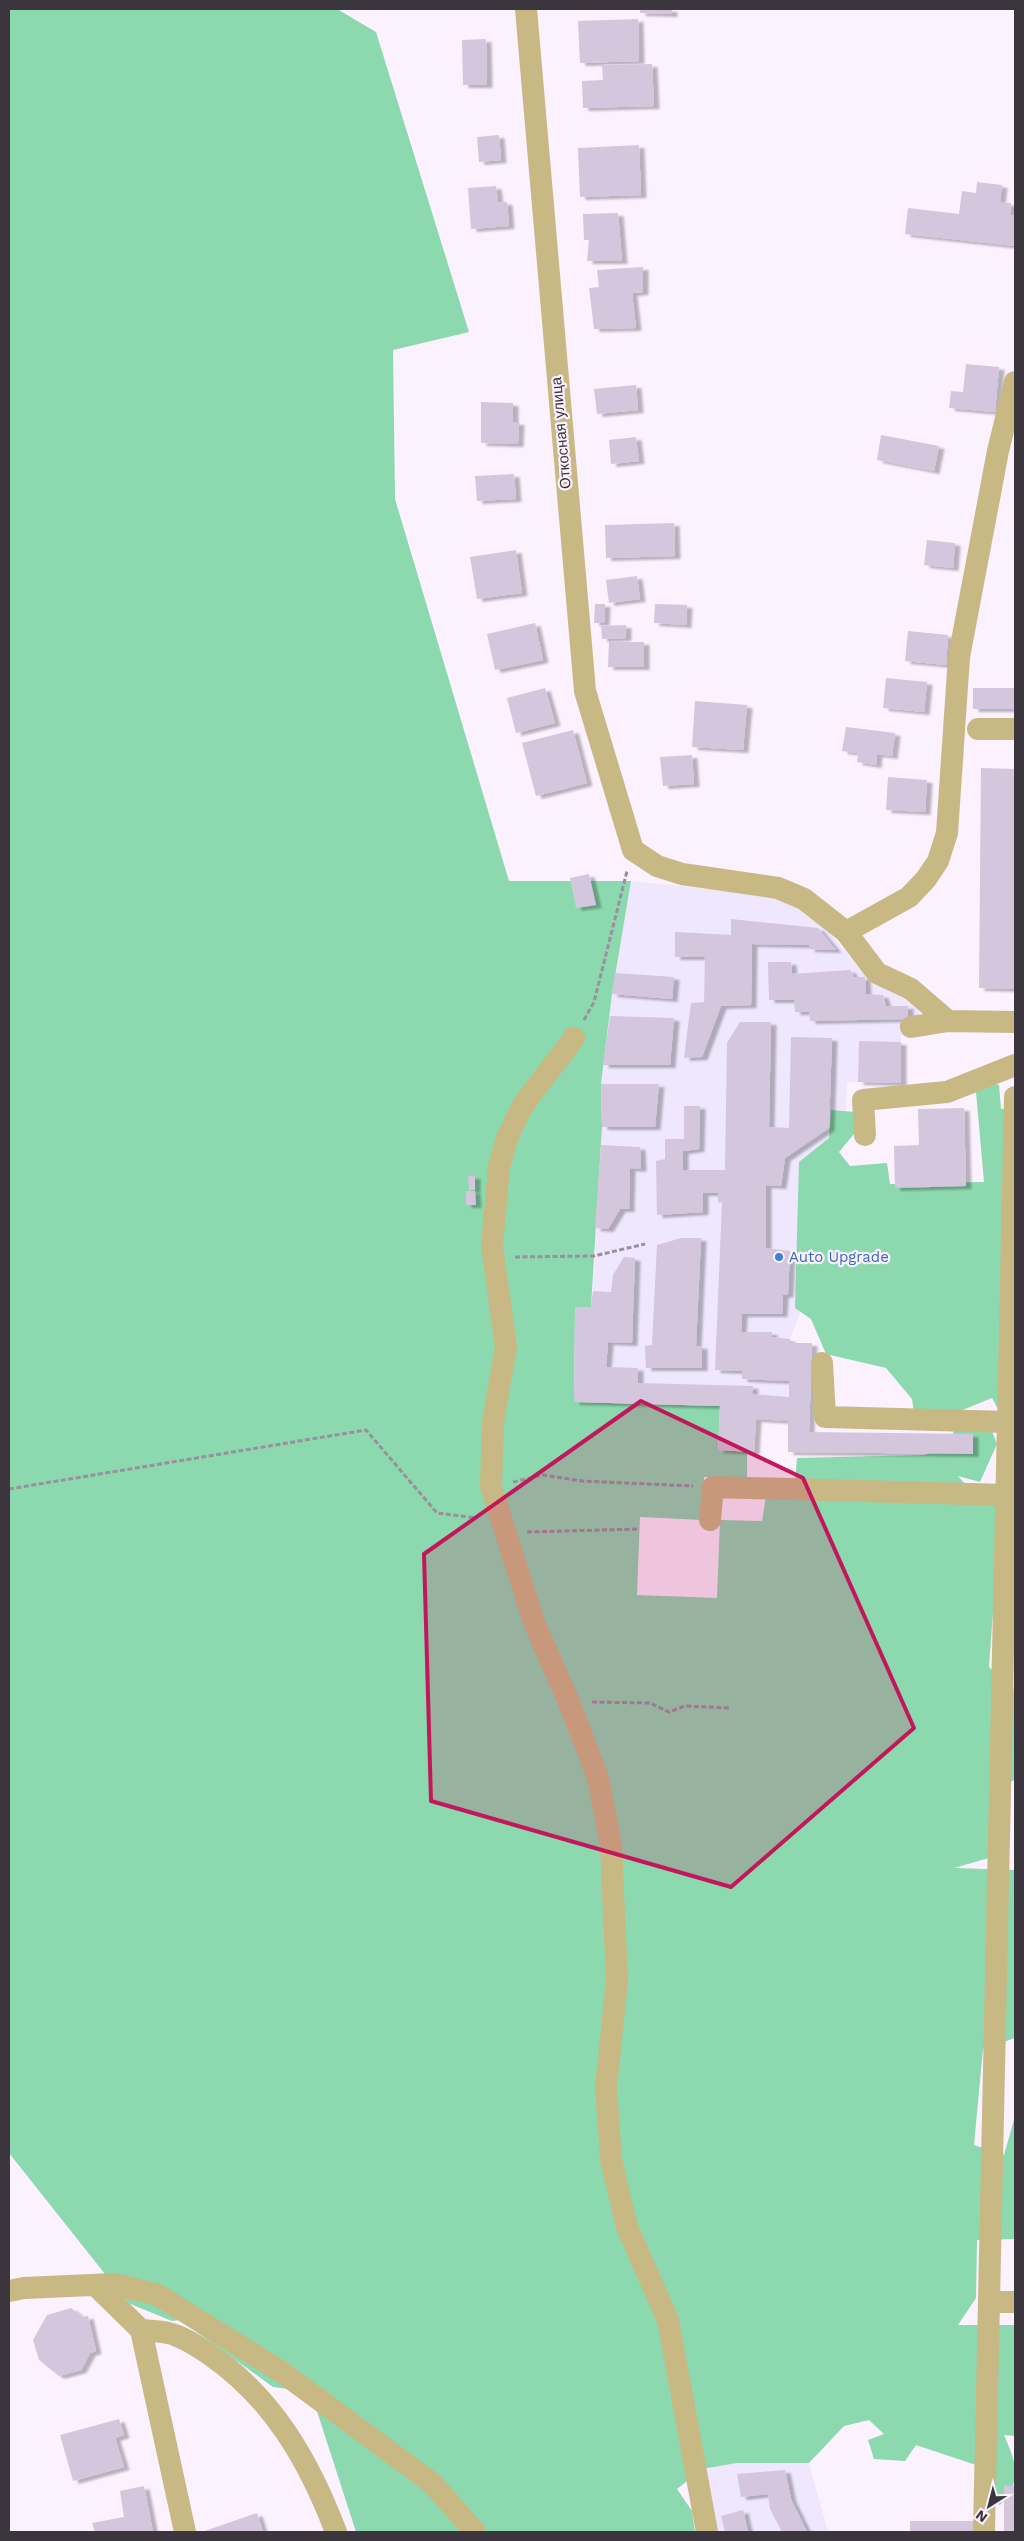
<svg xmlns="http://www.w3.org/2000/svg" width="1024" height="2541" font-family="'Work Sans',sans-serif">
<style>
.industrial{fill:#eee7fd}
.green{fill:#8cd9af}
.building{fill:#d4c6dd;filter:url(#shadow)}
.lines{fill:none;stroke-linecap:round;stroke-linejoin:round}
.path{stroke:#98909b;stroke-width:3;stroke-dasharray:5 2.5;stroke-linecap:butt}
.minor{stroke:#c8b884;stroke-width:22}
.marked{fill:#c2185b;fill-opacity:0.2;stroke:#c2185b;stroke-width:4;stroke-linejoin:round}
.shop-dot{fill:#3f7fe0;stroke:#fbf1ff;stroke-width:2}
.labels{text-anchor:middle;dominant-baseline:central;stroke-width:4.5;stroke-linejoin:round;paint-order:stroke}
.street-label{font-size:15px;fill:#3b353d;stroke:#fbf1ff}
.shop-label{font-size:15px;fill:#366cbe;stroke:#fbf1ff;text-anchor:start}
</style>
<defs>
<filter id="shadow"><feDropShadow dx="5.5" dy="3" stdDeviation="1" flood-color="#0004"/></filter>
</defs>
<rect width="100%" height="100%" fill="#fbf1ff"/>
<!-- industrial -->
<path class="industrial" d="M631 881 775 896 803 908 826 928 858 967 880 983 915 1002 919 1011V1035H901V1083L847 1082 845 1136 809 1162 804 1303 790 1339 788 1421 756 1419 754 1452 718 1450 720 1406 574 1402 575 1307 593 1291 602 1127 601 1084 612 994Z
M737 2463H809L828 2532H715L702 2469Z"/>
<!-- green -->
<path class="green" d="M9 9H337L376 32 469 332 393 350 395 499 509 881H631L612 994 601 1084 602 1127 591 1307 575 1308 574 1402 720 1406 718 1450 747 1452V1479L704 1477 702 1520 640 1517 637 1595 717 1598 720 1520 762 1521 766 1496H794L797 1458 925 1455 954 1444 953 1428 916 1425 912 1399 886 1368 826 1354 811 1319 795 1308 799 1162 829 1138 831 1110 855 1112 854 1134 839 1152 850 1166 887 1163 890 1184 984 1182 976 1092 984 1080 999 1085 1001 1109 1015 1108 999 1411 992 1398 955 1413 990 1426 997 1444 980 1482 958 1476 979 1499 1015 1485 994 1598 989 1667 1013 1689 1015 1688V1780L991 1790 989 1858 954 1868 1015 1870V2038L983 2049 974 2145 1004 2155 1015 2116V2239L977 2240 976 2298 958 2325H1015V2436L1004 2435C1016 2463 1023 2480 1000 2505L976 2491 994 2471 916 2445 905 2461 874 2459 868 2440 884 2434 869 2420 844 2426 809 2463H737L702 2469 677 2489 692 2511 695 2532H356L314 2402 295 2390 273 2387 180 2320 172 2321 128 2303 9 2153Z"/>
<!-- building -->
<path class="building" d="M640 9H672V14L640 13Z
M638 19 639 61 580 63 578 21Z
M486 39 487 85H463L462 40Z
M652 64 654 106 583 108 582 81 603 80 602 65Z
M499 135 501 160 479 162 477 137Z
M639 145 641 195 580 197 578 148Z
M977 182 1002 185 1000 202 1011 203 1010 215H1015V246L905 234 908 208 959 214 962 191 976 193Z
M496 186 498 202H507L509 226 471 229 468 188Z
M618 213 622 261H587L589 240H584L583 214Z
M643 267V292L632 293 636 328 594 329 589 288 599 287 597 270Z
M966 364 999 367 995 412 949 408 951 391 963 392Z
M636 385 638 410 597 414 594 389Z
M481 402 513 403V422H519L518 444 481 443Z
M881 435 939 446 934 471 877 460Z
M636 437 639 461 611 464 609 440Z
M514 474 516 499 477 501 475 476Z
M674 523 675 556 606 558 605 525Z
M927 540 955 543 953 568 924 565Z
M516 550 522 593 477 599 470 557Z
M637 576 640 599 609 603 606 580Z
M595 604H605L604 623H594Z
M655 604 687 605 686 625 654 623Z
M535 623 543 660 495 670 487 634Z
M626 625V638L602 639 601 626Z
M908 631 948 635 946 665 905 661Z
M609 642H644V667H608Z
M886 678 927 682 924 712 883 708Z
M545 688 555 723 516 733 507 698Z
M973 688H1015V709H973Z
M695 701 747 705 743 750 692 747Z
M846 727 895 733 892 756 877 754 876 765 857 762 858 753 842 751Z
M573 730 587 783 536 796 522 743Z
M692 755 694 784 663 786 660 757Z
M981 768 1015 769V989L979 988Z
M888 777 927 780 925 812 886 810Z
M589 874 596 905 576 908 570 878Z
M731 919 818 928 836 950 809 949 810 945 752 944 751 1005 721 1006 702 1057 684 1058 691 1003 704 1002 705 957H675V932L731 935Z
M768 962H791L792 974 850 970 854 977H865L866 994 883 995 886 1006H908V1019L810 1021 809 1012H795L794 1000H769Z
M615 973 674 977 672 999 612 994Z
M610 1016 674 1018 670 1065H603Z
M740 1022H771L769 1127 789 1128 791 1037 832 1038 829 1128 785 1158 781 1186 766 1185V1248L790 1251 788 1294 783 1295 782 1314H742L741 1332H772V1337L790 1339V1343H812L809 1432 973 1434V1454L788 1452V1421L756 1419 754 1452 718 1450 720 1406 574 1402 575 1307H591L593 1291 611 1292 613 1275 624 1257 635 1258 632 1343 608 1342 606 1367 638 1368V1383L753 1386 752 1394 789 1397V1381L742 1379V1371L715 1370 722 1202 718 1203V1193H703V1212L657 1215 656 1161 665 1159V1139H684V1106H700L699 1149 683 1151V1170H725L727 1043Z
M859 1041 901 1042V1083L858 1082Z
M601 1084H659L655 1127H602Z
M964 1108 966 1186 895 1188 894 1146 919 1145 918 1109Z
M601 1145 640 1147 641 1169 630 1168 629 1209H620L608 1229 595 1228Z
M468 1176H475V1190H469Z
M466 1191H475L476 1205H466Z
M681 1238H701L696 1346H702V1368H646L645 1346 652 1345 657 1245Z
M71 2308 82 2317 88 2316 96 2351 90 2353 81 2370 59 2376 39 2360 33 2340 47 2315Z
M119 2419 124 2435 115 2438 124 2467 73 2481 60 2435Z
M785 2470 791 2499 807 2532H782L770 2509 768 2494 741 2497 737 2474Z
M1004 2485 1015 2486V2532H1004Z
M144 2486 153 2532H95L92 2523 124 2517 120 2491Z
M743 2510 748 2532H725L721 2516Z
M257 2513 263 2532H202Z
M910 2521H978V2532H910Z"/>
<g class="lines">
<!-- path -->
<path class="path" d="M584 1020 594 1002 627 871
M515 1257 594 1256 645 1244
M513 1482 543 1475 582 1481 693 1486
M9 1489 366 1430 437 1513 477 1518
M527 1532 639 1529
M592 1702 650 1703 669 1712 685 1706 729 1708"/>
<!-- minor -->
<path class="minor" d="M526 9 585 691 633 850 657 866 682 874 778 888 804 899 846 932 877 973 911 989 948 1021
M978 729H1015
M846 932 909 897 926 879 938 861 947 833 959 657 998 451 1015 382
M911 1027 948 1021 1015 1022
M574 1038 523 1105 507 1138 499 1167 492 1246 506 1347 493 1422 491 1487 535 1625 569 1702 598 1778 611 1845 617 1981 606 2087 611 2160 627 2227 668 2320 707 2532
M865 1135 863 1100 947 1092 1015 1065
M822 1363 825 1417 1008 1422
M710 1520 713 1487 1006 1495
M95 2285 141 2330 185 2532
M9 2291 24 2288 114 2284 158 2295 283 2373 432 2483 475 2532
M989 2302H1015
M141 2330C150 2331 160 2331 168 2333 182 2336 197 2346 209 2354 273 2398 309 2461 336 2532
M984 2532 1015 1097"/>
</g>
<!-- marked area -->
<path class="marked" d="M641 1401 803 1478 914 1728 731 1887 431 1801 424 1554Z"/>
<!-- markers -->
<circle class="shop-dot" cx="779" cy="1257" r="5"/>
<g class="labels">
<!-- street labels -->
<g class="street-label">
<text transform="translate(561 433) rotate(-95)">Откосная улица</text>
</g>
<!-- shop labels -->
<g class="shop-label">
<text x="789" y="1257">Auto Upgrade</text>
</g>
</g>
<!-- border -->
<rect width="1024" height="2541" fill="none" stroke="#3b353d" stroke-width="20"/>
<!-- north arrow -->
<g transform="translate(989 2506) rotate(216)" stroke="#fbf1ff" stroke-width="4" paint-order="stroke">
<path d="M0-4L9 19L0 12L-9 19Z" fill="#3b353d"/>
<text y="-8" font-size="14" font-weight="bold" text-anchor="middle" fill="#3b353d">N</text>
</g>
</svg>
